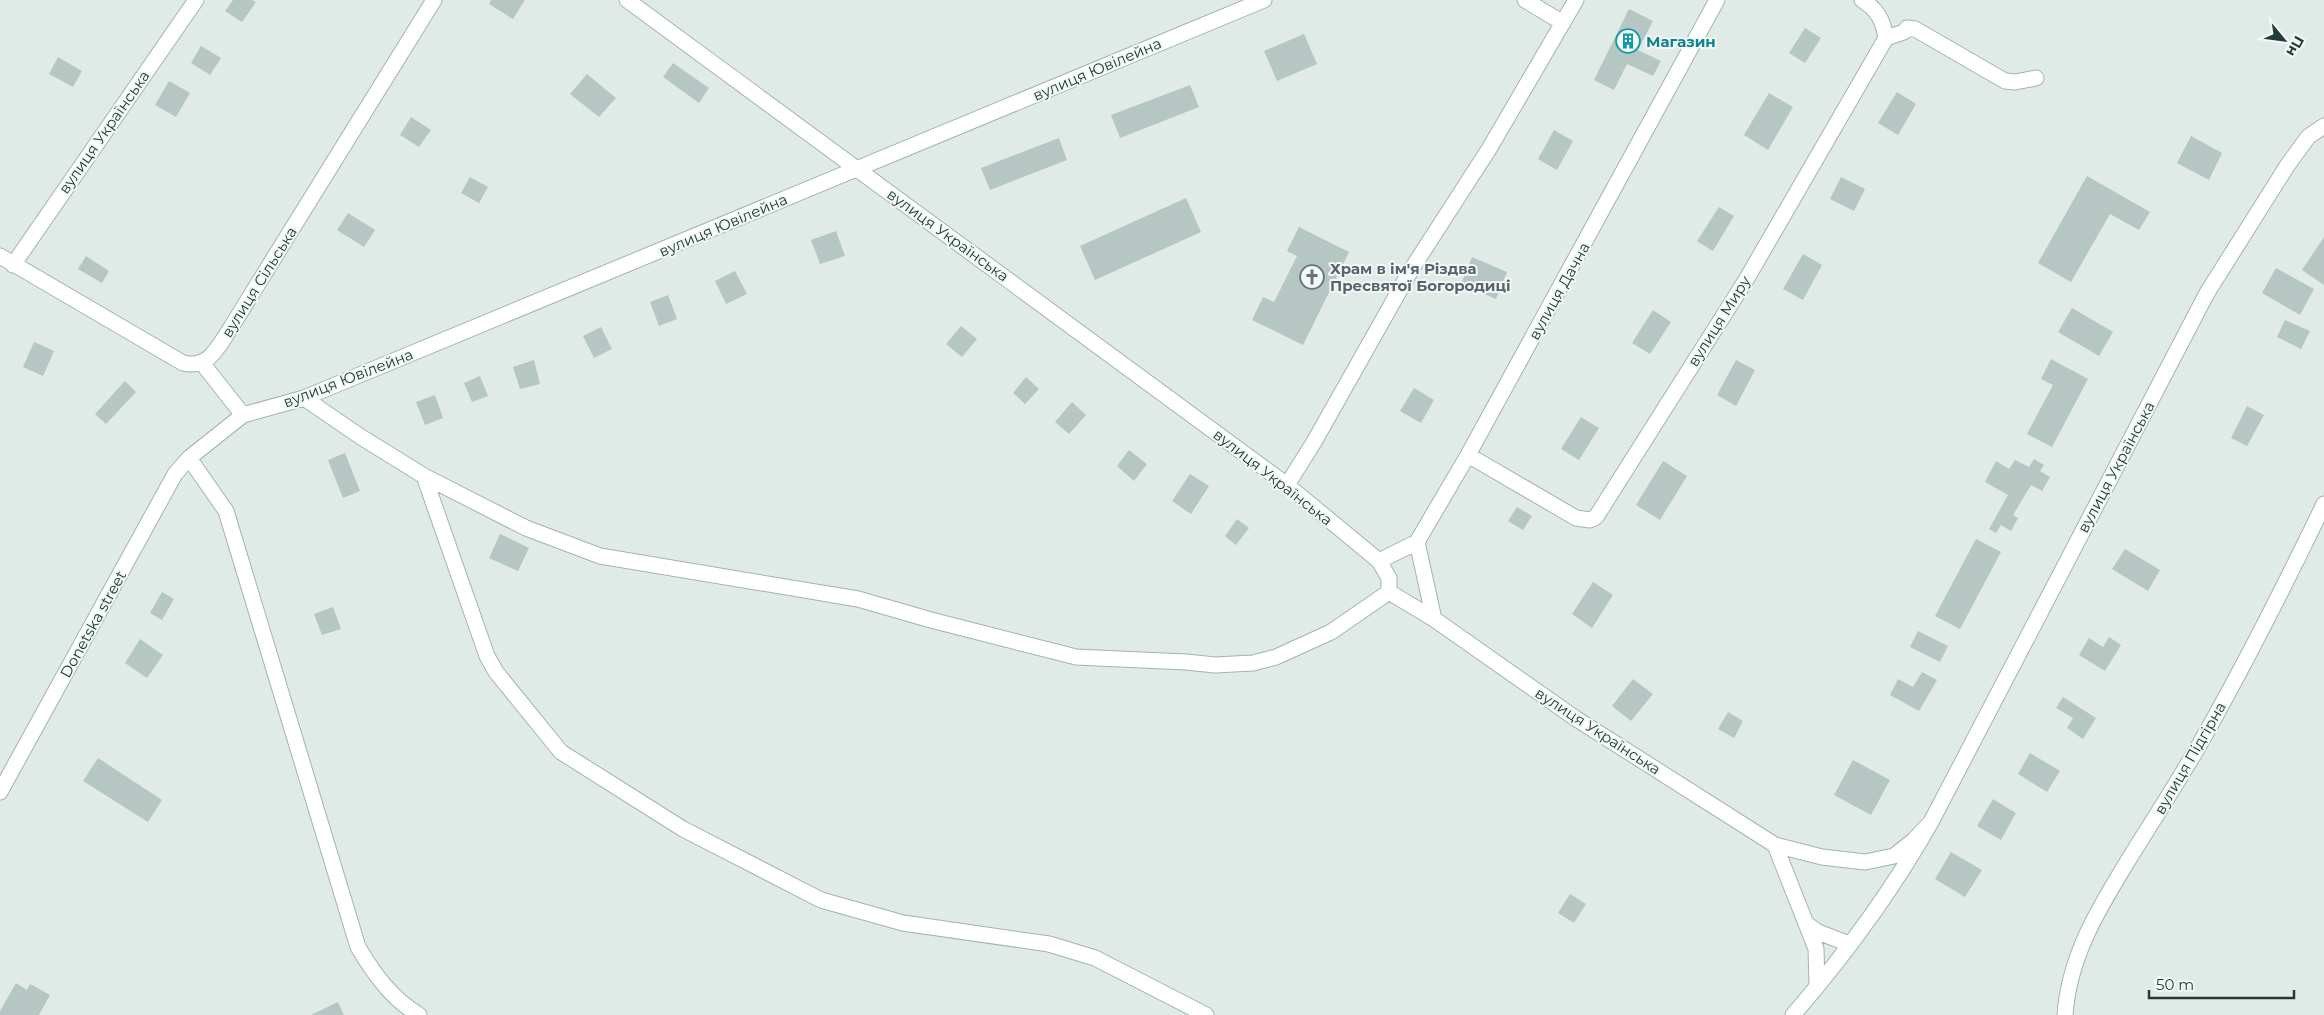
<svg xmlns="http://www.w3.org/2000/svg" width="2324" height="1015" font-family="Montserrat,sans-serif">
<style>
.building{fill:#b6c6c2}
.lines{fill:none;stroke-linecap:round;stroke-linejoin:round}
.minor-casing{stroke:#a3b3b0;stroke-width:17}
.minor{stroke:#fff;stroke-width:15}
.labels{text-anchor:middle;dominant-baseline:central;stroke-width:4;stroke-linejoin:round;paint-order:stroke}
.culture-label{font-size:15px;font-weight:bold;fill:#0d838f;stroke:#f1f8f5;text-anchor:start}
.street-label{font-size:15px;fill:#213b39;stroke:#f1f8f5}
.worship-label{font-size:15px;font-weight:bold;fill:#5b616d;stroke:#f1f8f5;text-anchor:start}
</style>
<rect width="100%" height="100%" fill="#e0ebe8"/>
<!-- building -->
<path class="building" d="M233 0H252L256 2 242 22 225 11Z
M491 0H525L513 19 489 4Z
M1629 9 1653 21 1638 50 1661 61 1653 76 1627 64 1614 90 1594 80Z
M1805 28 1821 38 1805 63 1789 53Z
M1304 34 1317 64 1277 81 1264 51Z
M201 46 221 58 210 75 191 63Z
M58 57 82 71 73 87 49 74Z
M673 63 709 88 699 103 663 77Z
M587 74 616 98 599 117 570 94Z
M169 81 190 93 176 117 155 105Z
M1190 85 1199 107 1120 138 1111 115Z
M1897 92 1916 104 1898 135 1878 123Z
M1769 93 1793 107 1768 150 1744 135Z
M411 117 431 130 419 147 400 135Z
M1554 130 1573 141 1557 170 1538 159Z
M2191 136 2222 153 2209 180 2177 163Z
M1059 138 1067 160 990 190 981 168Z
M2087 176 2150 212 2139 230 2110 214 2071 282 2038 263Z
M470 177 488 187 479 203 461 193Z
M1841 177 1865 189 1854 211 1830 199Z
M1186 198 1201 232 1095 280 1080 246Z
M1719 207 1734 216 1713 251 1697 241Z
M348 213 375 230 364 247 337 230Z
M1299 227 1349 252 1303 345 1252 320 1263 297 1274 302 1297 256 1287 251Z
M836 231 845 256 820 264 811 240Z
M2324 237V285L2302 270Z
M1803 254 1822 265 1803 300 1783 289Z
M86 256 109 271 102 283 78 269Z
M1472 257 1507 272 1496 299 1461 284Z
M2276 268 2314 289 2300 315 2262 293Z
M735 271 747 294 726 304 715 281Z
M668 295 677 319 659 326 650 302Z
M2072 308 2113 332 2099 356 2058 332Z
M1653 310 1671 322 1650 354 1632 343Z
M2285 320 2310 331 2301 349 2277 337Z
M961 326 977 339 962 357 946 344Z
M601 327 612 349 594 358 583 336Z
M34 342 54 351 43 376 23 367Z
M2051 359 2088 379 2052 447 2027 434 2053 385 2041 379Z
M534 360 540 384 520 389 513 367Z
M1736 360 1755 370 1736 406 1717 395Z
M480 376 488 396 472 402 464 383Z
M1026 377 1039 389 1025 404 1013 393Z
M125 381 136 392 106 424 95 414Z
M1414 388 1434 400 1421 423 1400 411Z
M435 395 443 418 425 425 416 402Z
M1072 402 1086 415 1069 434 1055 422Z
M2247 406 2264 415 2247 446 2231 438Z
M1581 417 1599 428 1579 460 1561 449Z
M1129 450 1147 464 1134 481 1117 466Z
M345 453 360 491 343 498 328 460Z
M2034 459 2044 465 2040 471 2050 477 2042 491 2031 485 2013 515 2018 518 2011 531 2001 525 1996 533 1989 529 2008 495 1985 482 1996 461 2009 469 2015 460 2029 467Z
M1663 461 1687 476 1660 520 1636 505Z
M1190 474 1209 486 1191 514 1172 501Z
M1517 507 1532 516 1523 530 1508 521Z
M1237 519 1249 528 1236 545 1225 536Z
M500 534 529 548 518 571 489 558Z
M1976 539 2001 552 1960 629 1935 616Z
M2125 549 2160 570 2148 591 2112 569Z
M1593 582 1613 595 1592 628 1572 614Z
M162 592 174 599 162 620 150 613Z
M333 607 341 629 322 635 314 614Z
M1918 631 1948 646 1940 662 1910 647Z
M2109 637 2121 645 2105 671 2079 655 2089 638 2103 647Z
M140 639 163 655 147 678 125 663Z
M1922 672 1937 680 1919 711 1890 695 1898 679 1913 687Z
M1633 679 1653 694 1631 721 1612 706Z
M2063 697 2096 718 2083 739 2067 728 2073 718 2056 708Z
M1728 712 1743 721 1734 738 1718 729Z
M2030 753 2060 771 2047 792 2018 774Z
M98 758 162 800 148 822 83 781Z
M1853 760 1890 780 1871 815 1834 795Z
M1993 799 2016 813 2001 840 1977 826Z
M1951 852 1982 870 1965 897 1935 879Z
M1570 894 1586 904 1574 923 1558 913Z
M16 983 27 990 30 984 50 995 39 1015H0V1011Z
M338 1002 344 1015H311Z"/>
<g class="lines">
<!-- minor casing -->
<g class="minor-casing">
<path id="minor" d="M627 0 1287 485 1379 561 1389 578V592L1434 619 1575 718 1775 845 1822 857 1865 862 1894 856 1914 840 1931 822
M1525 0 1563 23
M1886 38 1904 32 1907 28 1915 29 2005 81 2015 82 2036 78
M0 256 183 363C205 368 214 354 225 337L434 0
M13 265 196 0
M202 363 243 415
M304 398 361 437 424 476 526 528 600 556 858 599 931 620 1076 657 1186 662 1215 665 1253 663 1276 657 1331 632 1389 592
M1468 455 1576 518 1590 520 1596 517 1746 280 1886 38C1883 20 1877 9 1862 0
M189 458 226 511 358 947C374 974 392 999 419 1015
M424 476 487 656 496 672 561 752 683 829 821 900 903 923 1049 944 1095 958 1206 1015
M1287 485 1314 442 1411 270 1489 149 1576 0
M1417 542 1434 619
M1379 561 1417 542 1468 455 1717 0
M0 792 175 474 189 458 243 415 304 398 1264 0
M1775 845 1816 949 1817 985
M1807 924 1818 932 1849 944
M1793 1015C1844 956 1892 891 1931 822L2207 293 2287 166 2308 137 2324 126
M2065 1015C2069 956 2099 908 2129 859 2155 817 2182 776 2206 733 2248 658 2287 581 2324 504"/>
</g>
<!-- minor -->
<use href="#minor" class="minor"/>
</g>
<!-- icons -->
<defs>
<g id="building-ring" transform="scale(1.25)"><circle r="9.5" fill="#f1f8f5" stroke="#0f9aa8" stroke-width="1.5"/><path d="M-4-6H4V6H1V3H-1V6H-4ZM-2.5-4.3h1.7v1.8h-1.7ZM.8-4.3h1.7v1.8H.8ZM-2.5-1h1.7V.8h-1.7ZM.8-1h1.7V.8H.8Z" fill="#0f9aa8"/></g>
<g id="church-ring" transform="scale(1.25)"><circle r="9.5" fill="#f1f8f5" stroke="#6b7280" stroke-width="1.5"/><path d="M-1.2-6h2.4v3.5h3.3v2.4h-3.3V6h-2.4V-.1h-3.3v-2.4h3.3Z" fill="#6b7280"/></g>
</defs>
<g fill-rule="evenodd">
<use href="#building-ring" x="1628" y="41"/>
<use href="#church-ring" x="1312" y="277"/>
</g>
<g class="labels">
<!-- culture labels -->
<g class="culture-label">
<text x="1646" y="41">Магазин</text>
</g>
<!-- street labels -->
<g class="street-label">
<text transform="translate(1097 69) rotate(-23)">вулиця Ювілейна</text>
<text transform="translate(104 132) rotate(-55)">вулиця Українська</text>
<text transform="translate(723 225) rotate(-23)">вулиця Ювілейна</text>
<text transform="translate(948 235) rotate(36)">вулиця Українська</text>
<text transform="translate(259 282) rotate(-58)">вулиця Сільська</text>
<text transform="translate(1559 291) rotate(-61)">вулиця Дачна</text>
<text transform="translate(1719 321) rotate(-58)">вулиця Миру</text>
<text transform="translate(348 378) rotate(-21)">вулиця Ювілейна</text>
<text transform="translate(2116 467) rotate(-62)">вулиця Українська</text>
<text transform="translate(1273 477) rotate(38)">вулиця Українська</text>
<text transform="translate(93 624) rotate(-61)">Donetska street</text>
<text transform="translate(1598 731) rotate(33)">вулиця Українська</text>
<text transform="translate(2190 758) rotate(-60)">вулиця Підгірна</text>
</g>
<!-- worship labels -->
<g class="worship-label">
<text x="1330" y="268">Храм в ім'я Різдва<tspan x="1330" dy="17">Пресвятої Богородиці</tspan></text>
</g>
</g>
<!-- north arrow -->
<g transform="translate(2284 40) rotate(119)" stroke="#f1f8f5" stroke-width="4" paint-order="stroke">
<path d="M0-4L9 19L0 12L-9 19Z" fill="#213b39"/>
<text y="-8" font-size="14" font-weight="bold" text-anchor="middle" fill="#213b39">Пн</text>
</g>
<!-- scale -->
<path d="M2149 990v8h145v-8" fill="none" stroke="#213b39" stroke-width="2.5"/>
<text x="2156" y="990" font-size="15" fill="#213b39" stroke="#f1f8f5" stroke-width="4" paint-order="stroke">50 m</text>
</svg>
